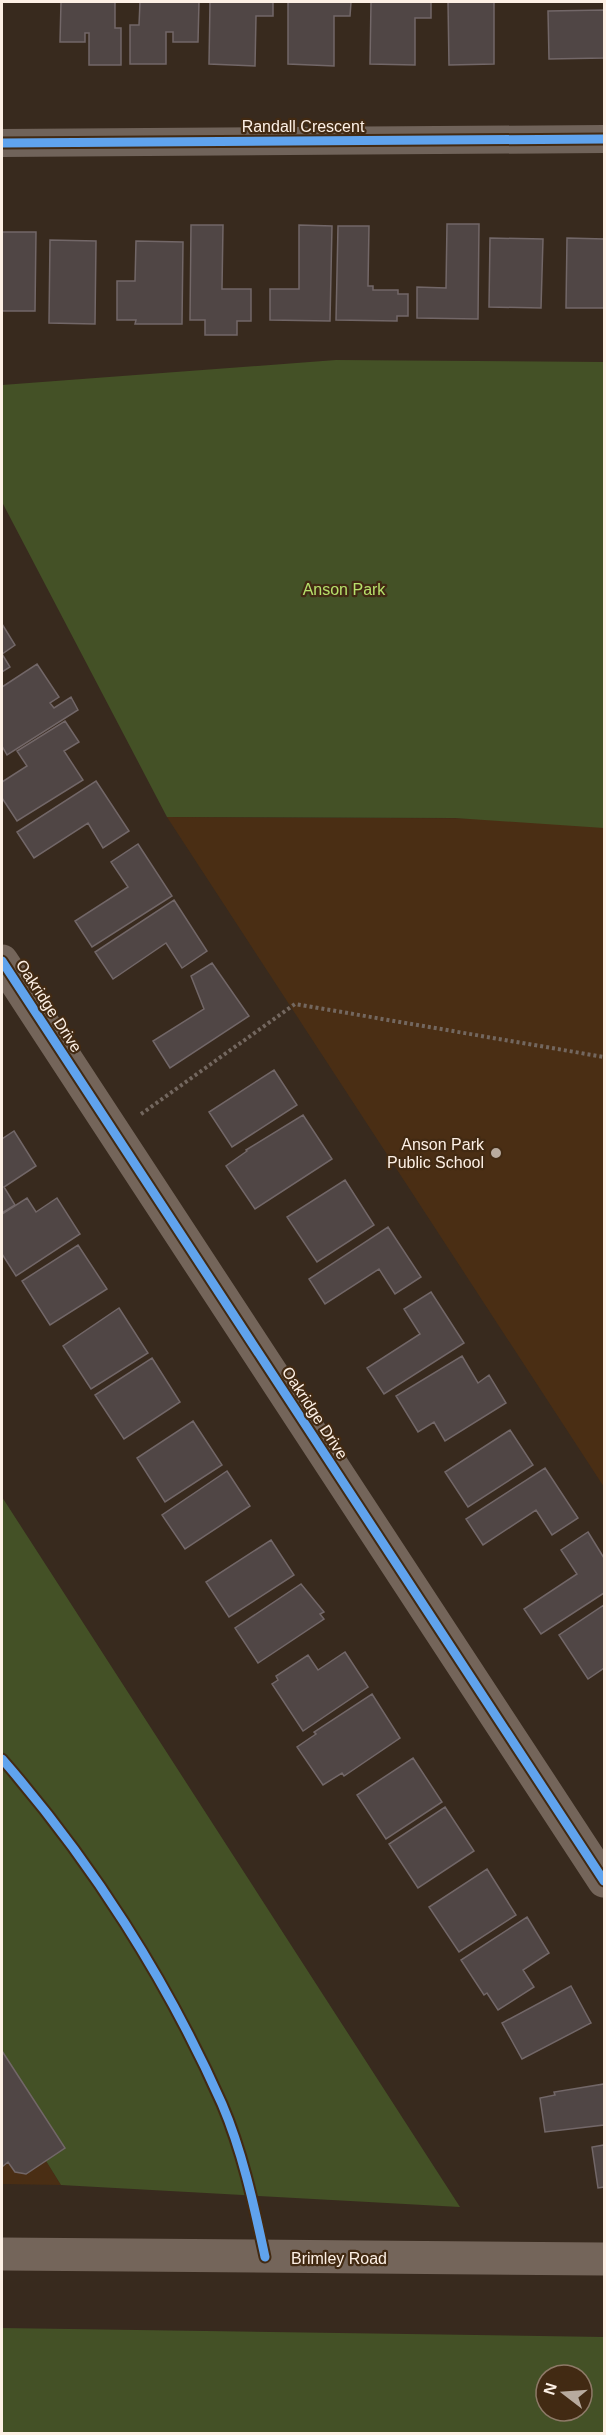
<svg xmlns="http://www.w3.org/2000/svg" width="606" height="2435" font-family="Helvetica,sans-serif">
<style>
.built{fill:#4a2e14}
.green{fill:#445126;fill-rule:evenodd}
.building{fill:#504645;stroke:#726768;stroke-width:1.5}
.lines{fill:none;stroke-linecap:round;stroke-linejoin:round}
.path{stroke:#73675f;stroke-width:4;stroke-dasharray:3 3;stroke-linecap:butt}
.street{stroke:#70635a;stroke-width:28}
.secondary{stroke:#74655a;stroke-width:33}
.cycleway-casing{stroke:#422a13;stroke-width:13}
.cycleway{stroke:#60a3ed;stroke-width:9}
.poi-dot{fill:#b8ab9f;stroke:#422a13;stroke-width:2}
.labels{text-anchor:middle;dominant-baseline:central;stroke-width:4.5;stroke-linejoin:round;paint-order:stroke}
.street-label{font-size:16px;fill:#fdf0e5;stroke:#422a13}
.park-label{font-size:16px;fill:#b7e06b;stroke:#422a13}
.poi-label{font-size:16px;fill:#fdf0e5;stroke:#422a13;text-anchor:end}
</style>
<rect width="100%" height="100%" fill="#382a1e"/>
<!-- built -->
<path class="built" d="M167 817 604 819V1487Z
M2 2090 61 2185 2 2184Z"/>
<!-- green -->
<path class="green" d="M336 360 604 362V828L455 818 167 817 2 502V385Z
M2 1497 460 2207 61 2185 2 2090Z
M2 2328 604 2337V2433H2ZM546 2375H582V2411H546Z"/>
<!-- building -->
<path class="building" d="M61 2H115V28H121V65H89V33H85V42H60Z
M140 2H199L198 42H173V32H166V64H130V25H139Z
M210 2H273V16H256L255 66 209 64Z
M288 2H351L350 16H334V66L288 64Z
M371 2H431V18H415V65L370 64Z
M448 2H494V64L449 65Z
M604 10V58L549 59 548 11Z
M447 224H479L478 319 417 318V287L446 288Z
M191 225H223L222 289H251V321H237V335H205V320H190Z
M299 225 332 226 330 321 270 320V289H299Z
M338 226H369L368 286H373V290H398V294H408V316H397V321L336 320Z
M2 232H36L35 311H2Z
M490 238 543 239 541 308 489 307Z
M567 238 604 239V308H566Z
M50 240 96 241 95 324 49 323Z
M136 241 183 242 182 324H135L136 320H117V281H135Z
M2 624 15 645 2 654Z
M2 654 10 667 2 672Z
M37 664 59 697 50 703 54 708 71 697 78 710 7 755 2 746V687Z
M65 721 79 742 64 751 83 780 17 821 2 798V782L27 766 17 751Z
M96 781 129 831 103 848 88 823 34 858 17 832Z
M138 844 172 896 92 947 75 921 128 887 111 862Z
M174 900 207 951 182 968 166 943 113 979 95 952Z
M212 963 249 1016 170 1068 153 1041 204 1009 191 976Z
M274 1070 297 1105 232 1147 209 1112Z
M303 1115 332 1159 255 1209 226 1166 247 1151 246 1150Z
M14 1131 36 1166 4 1187 15 1205 2 1213V1139Z
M345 1180 374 1225 317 1262 287 1217Z
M27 1198 36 1212 57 1198 80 1234 16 1276 2 1254V1214Z
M388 1227 421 1277 395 1294 379 1269 325 1304 309 1279Z
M78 1245 107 1289 50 1325 22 1281Z
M431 1292 464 1343 384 1394 367 1368 420 1334 404 1309Z
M119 1308 148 1353 91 1389 63 1346Z
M462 1356 478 1383 489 1375 506 1403 445 1441 434 1422 418 1432 396 1396Z
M152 1358 180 1402 124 1439 95 1395Z
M193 1421 222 1465 165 1502 137 1458Z
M510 1430 533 1465 468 1507 445 1472Z
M545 1468 578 1518 552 1535 536 1510 483 1545 466 1519Z
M227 1471 250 1506 185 1549 162 1515Z
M588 1532 604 1558V1593L541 1634 524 1609 577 1574 561 1550Z
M271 1540 294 1575 229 1617 206 1582Z
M301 1584 324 1612 320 1614 324 1619 258 1663 235 1628Z
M604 1605V1668L588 1679 559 1635Z
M345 1652 368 1687 303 1731 272 1684 278 1680 276 1676 308 1655 318 1670Z
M372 1694 400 1738 344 1776 342 1773 323 1785 297 1747 316 1734 314 1732Z
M413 1758 442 1802 386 1839 357 1795Z
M445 1807 474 1851 418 1888 389 1844Z
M487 1869 516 1915 459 1952 429 1907Z
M527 1917 549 1953 523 1970 534 1987 498 2010 487 1993 484 1995 461 1960Z
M571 1986 591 2023 522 2059 502 2023Z
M2 2051 65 2148 26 2174 15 2172 8 2162 2 2167Z
M604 2084V2125L545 2132 540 2098 555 2095 554 2092Z
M604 2145V2187L598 2188 592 2147Z"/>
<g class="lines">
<!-- path -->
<path class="path" d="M141 1114 295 1004 604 1057"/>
<!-- street -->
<path class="street" d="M2 143 604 139"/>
<!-- secondary -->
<path class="secondary" d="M2 961 604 1881
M2 2254 604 2259"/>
<!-- cycleway casing -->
<g class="cycleway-casing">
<path id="cycleway" d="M2 143 604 139
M2 961 604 1881
M2 1759C91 1861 167 1980 222 2104 243 2153 254 2206 265 2257"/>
</g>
<!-- cycleway -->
<use href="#cycleway" class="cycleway"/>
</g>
<!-- markers -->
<circle class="poi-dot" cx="496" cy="1153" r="6"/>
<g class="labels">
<!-- street labels -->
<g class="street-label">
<text x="303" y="126">Randall Crescent</text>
<text transform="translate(49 1006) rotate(57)">Oakridge Drive</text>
<text transform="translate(315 1413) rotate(57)">Oakridge Drive</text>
<text x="339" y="2258">Brimley Road</text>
</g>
<!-- park labels -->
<g class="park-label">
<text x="344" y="589">Anson Park</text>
</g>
<!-- poi labels -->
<g class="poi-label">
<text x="484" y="1144">Anson Park<tspan x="484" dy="18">Public School</tspan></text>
</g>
</g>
<!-- border -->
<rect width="606" height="2435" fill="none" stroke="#fdf0e5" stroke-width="6"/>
<!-- north arrow -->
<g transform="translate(564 2393) rotate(287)"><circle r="28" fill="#422a13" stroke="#8d7967" stroke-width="1.5"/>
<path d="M0-4.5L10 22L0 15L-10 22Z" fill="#b8ab9f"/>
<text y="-9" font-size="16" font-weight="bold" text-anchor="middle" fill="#fdf0e5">N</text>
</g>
</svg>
